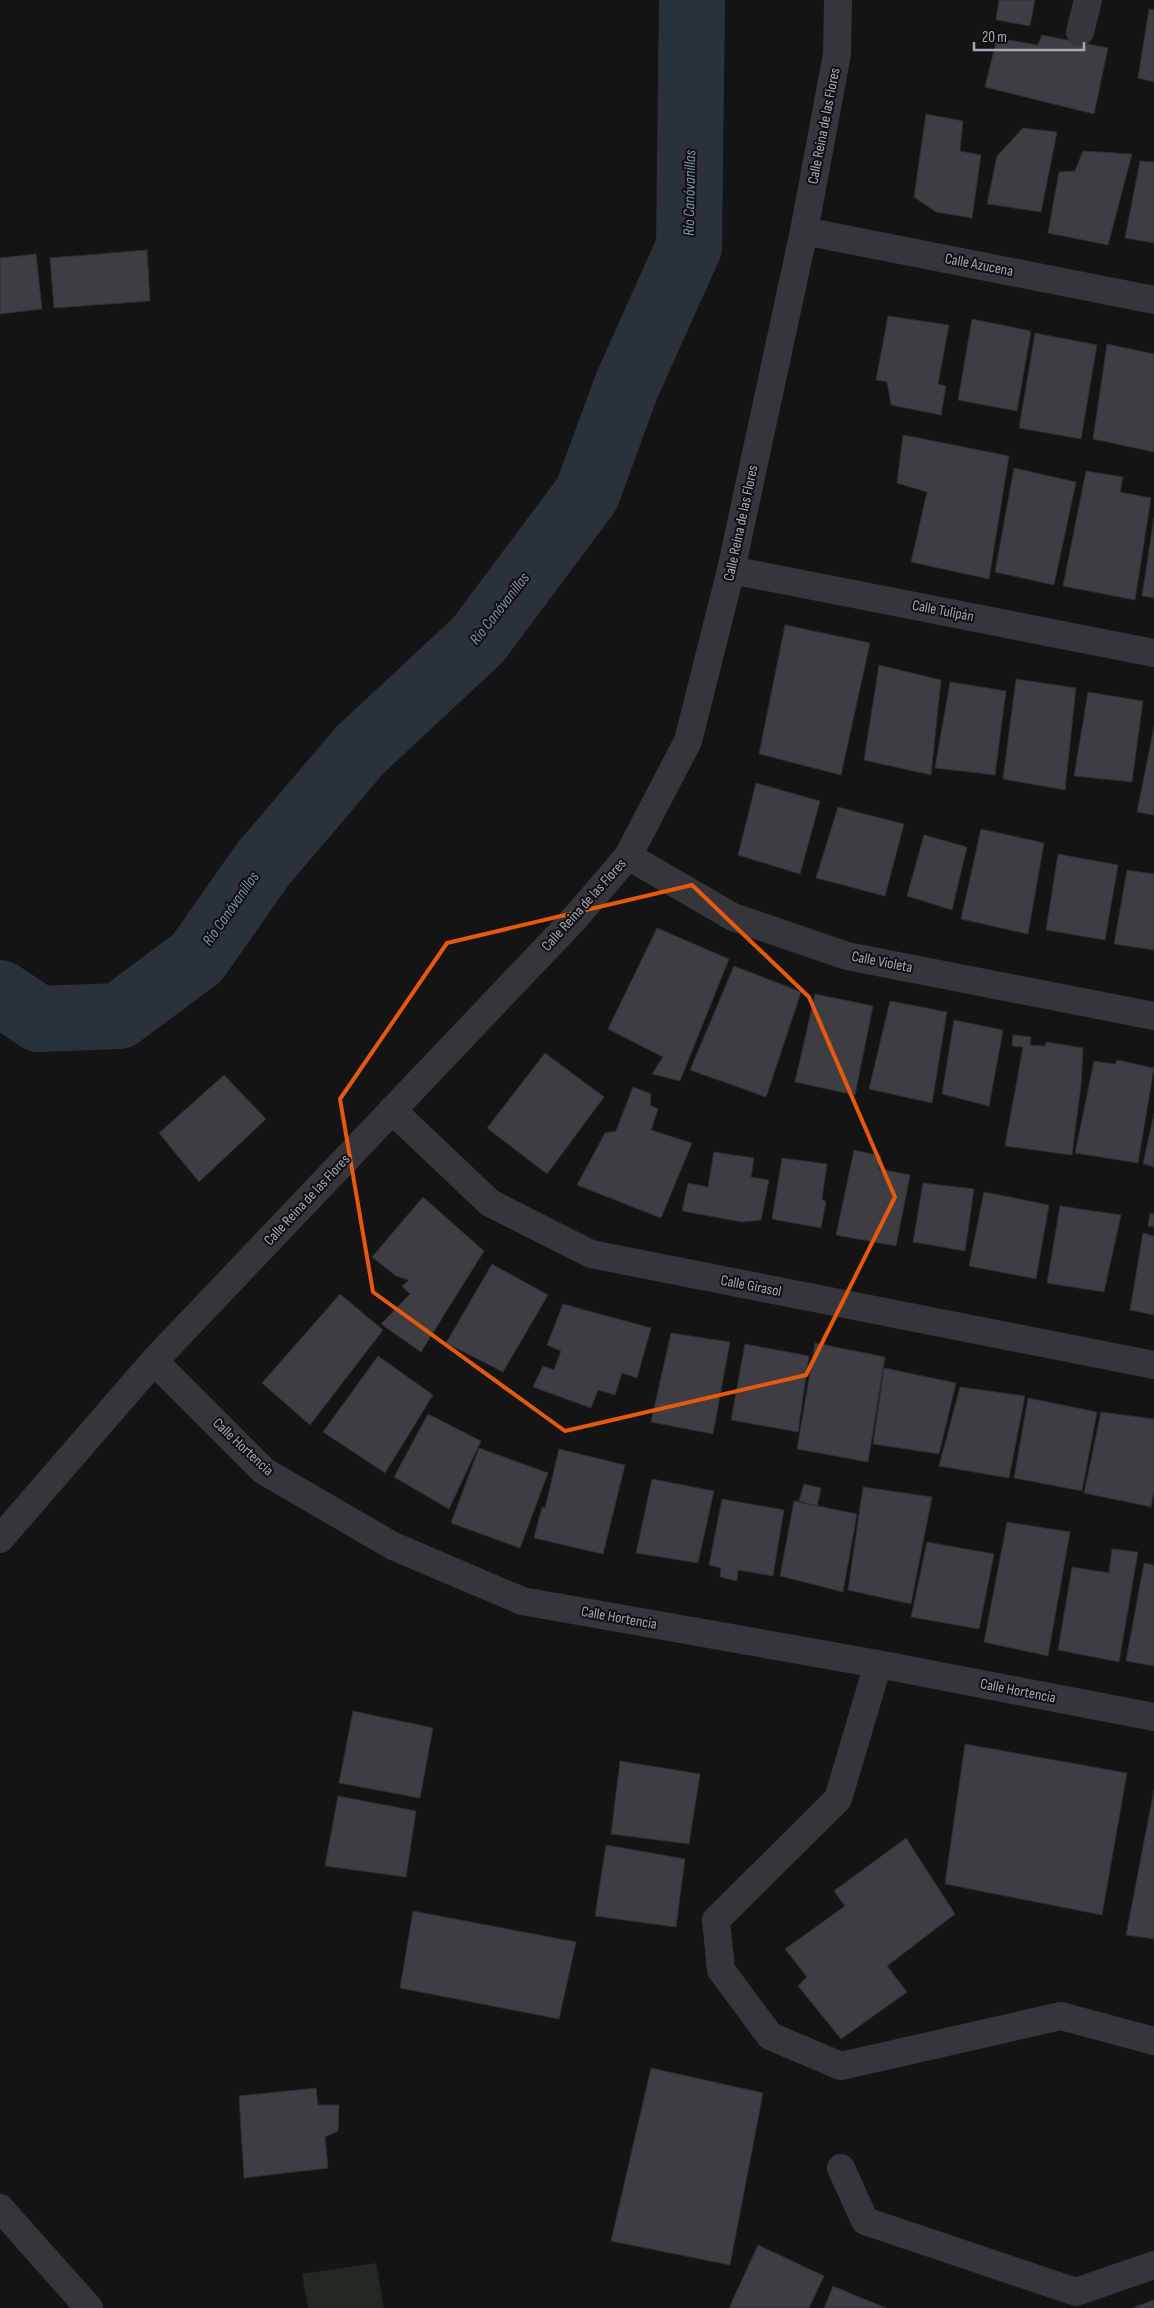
<svg xmlns="http://www.w3.org/2000/svg" width="1154" height="2308" font-family="'Sofia Sans Condensed',sans-serif">
<style>
.green{fill:#202821}
.lines{fill:none;stroke-linecap:round;stroke-linejoin:round}
.river{stroke:#2b3138;stroke-width:66}
.building{fill:#3e3e42;stroke:#2e2e31}
.minor{stroke:#35353a;stroke-width:28}
.marked{fill:none;stroke:#e8590c;stroke-width:4;stroke-linejoin:round}
.labels{text-anchor:middle;dominant-baseline:central;stroke-width:4;stroke-linejoin:round;paint-order:stroke}
.street-label{font-size:15px;fill:#a6a9b5;stroke:#0f0f10}
.water-label{font-size:16px;font-style:italic;fill:#7e94ae;stroke:#0f0f10}
</style>
<rect width="100%" height="100%" fill="#141415"/>
<!-- green -->
<path class="green" d="M376 2263 384 2308H308L302 2274Z"/>
<g class="lines">
<!-- river -->
<path class="river" d="M0 993 39 1019 119 1016 197 958 263 864 360 750 478 640 587 494 627 385 689 247 692 0"/>
</g>
<!-- building -->
<path class="building" d="M999 0H1035L1030 26 996 20Z
M1149 9 1154 10V82L1138 78Z
M1042 35 1108 48 1094 114 985 87 997 38 1038 45Z
M926 114 963 121 960 151 981 155 972 218 936 212 914 197Z
M1023 128 1057 132 1041 212 987 204 997 156Z
M1083 151 1132 154 1108 245 1048 233 1059 172 1075 171Z
M1140 161 1154 162V243L1125 238Z
M147 250 150 301 54 308 50 258Z
M36 254 42 309 0 314V258Z
M888 316 949 325 938 384 946 386 941 415 891 405 887 382 876 380Z
M972 319 1031 331 1017 411 958 400Z
M1035 333 1097 345 1081 439 1019 428Z
M1107 344 1154 354V452L1093 439Z
M903 435 1009 456 989 579 911 562 927 492 897 483Z
M1014 468 1076 482 1054 585 995 572Z
M1086 471 1123 477 1120 492 1151 498 1135 600 1063 586Z
M1154 517V598L1142 596Z
M785 625 870 643 841 775 759 754Z
M879 665 941 680 931 775 864 760Z
M1016 679 1076 688 1065 790 1003 779Z
M950 682 1006 691 995 775 935 768Z
M1088 692 1143 701 1132 782 1074 776Z
M1154 727V815L1137 812Z
M756 783 820 801 800 874 738 855Z
M838 807 904 824 885 896 816 878Z
M981 829 1044 843 1028 934 961 919Z
M924 835 967 847 952 910 907 896Z
M1058 854 1118 865 1105 940 1046 930Z
M1127 870 1154 874V950L1114 944Z
M657 928 729 959 680 1081 652 1074 663 1057 608 1029Z
M734 966 801 992 766 1097 690 1070Z
M815 994 873 1006 855 1095 795 1082Z
M890 1001 947 1012 932 1103 869 1089Z
M954 1020 1003 1030 989 1106 942 1094Z
M1013 1035 1031 1037 1030 1045 1045 1046 1046 1042 1083 1048 1081 1085 1072 1155 1005 1146 1023 1047 1012 1046Z
M545 1053 604 1097 547 1174 487 1128Z
M1117 1060 1154 1068 1138 1163 1075 1153 1094 1061 1115 1064Z
M224 1075 266 1119 199 1182 159 1133Z
M633 1087 651 1094 650 1105 658 1109 651 1130 692 1143 661 1218 577 1185 605 1133 616 1131Z
M1154 1113V1167L1143 1164Z
M854 1150 881 1156 879 1169 910 1175 896 1246 836 1235Z
M714 1152 754 1158 751 1177 769 1180 761 1220 742 1222 682 1211 688 1183 708 1187Z
M782 1158 827 1164 822 1199 826 1202 821 1228 772 1219Z
M923 1183 974 1189 965 1251 913 1242Z
M984 1192 1049 1205 1036 1279 969 1266Z
M423 1197 484 1251 421 1352 381 1324 410 1294 402 1286 409 1280 396 1276 372 1257Z
M1060 1206 1121 1215 1104 1292 1047 1283Z
M1150 1213 1154 1214V1227L1148 1226Z
M1143 1233 1154 1236V1315L1130 1310Z
M492 1264 548 1295 503 1372 446 1343Z
M340 1294 383 1330 310 1425 262 1383Z
M563 1304 651 1328 637 1378 622 1373 615 1395 598 1390 591 1408 533 1387 543 1366 554 1370 561 1351 547 1345Z
M671 1333 730 1342 713 1434 651 1422Z
M815 1343 885 1357 868 1462 797 1449Z
M745 1344 809 1356 798 1432 731 1420Z
M378 1356 433 1395 385 1473 323 1432Z
M884 1368 956 1383 939 1454 873 1444Z
M960 1387 1025 1396 1009 1478 939 1466Z
M1028 1398 1097 1412 1082 1491 1014 1478Z
M1101 1412 1154 1419V1491L1151 1507 1084 1493Z
M428 1414 481 1441 449 1509 394 1477Z
M479 1448 548 1473 520 1548 451 1523Z
M559 1449 625 1465 603 1554 534 1538 542 1507 545 1508Z
M652 1479 714 1491 698 1563 636 1553Z
M804 1484 821 1488 817 1506 799 1501Z
M863 1487 932 1497 911 1604 848 1590Z
M722 1499 784 1510 773 1576 738 1570 737 1581 720 1577 721 1568 709 1565Z
M794 1501 857 1514 843 1592 780 1576Z
M1007 1522 1070 1532 1048 1656 984 1642Z
M927 1542 994 1554 979 1629 911 1617Z
M1112 1549 1138 1552 1119 1662 1058 1650 1072 1567 1109 1573Z
M1144 1563 1154 1565V1666L1126 1661Z
M353 1711 433 1728 420 1798 339 1783Z
M965 1744 1127 1773 1102 1915 945 1884Z
M620 1761 700 1774 689 1844 611 1834Z
M1154 1790V1939L1126 1935Z
M338 1796 416 1811 406 1877 325 1866Z
M906 1838 955 1914 887 1966 907 1992 841 2039 798 1986 807 1977 785 1949 845 1906 834 1891Z
M606 1845 685 1859 676 1927 595 1916Z
M413 1911 576 1942 559 2019 400 1988Z
M651 2068 763 2093 730 2265 611 2241Z
M316 2088 318 2105H339L338 2131 325 2137 328 2168 244 2178 239 2096Z
M758 2245 824 2276 809 2308H729Z
M833 2286 886 2308H824Z
M1154 2300V2308H1132Z"/>
<g class="lines">
<!-- minor -->
<path class="minor" d="M1080 32 1088 0
M804 231 1154 300
M731 570 1154 653
M628 856 733 917 847 956 1154 1016
M392 1110 490 1203 591 1254 1154 1365
M154 1361 264 1471 393 1546 522 1601 878 1664 1154 1717
M0 1539 154 1361 576 917 628 856 688 741 731 570 804 231 837 54 838 0
M878 1664 838 1799 716 1920 721 1970 770 2036 841 2066 1061 2016 1154 2041
M841 2168 865 2221 1076 2292 1154 2265
M0 2208 89 2308"/>
</g>
<!-- marked area -->
<path class="marked" d="M692 885 809 997 895 1197 806 1375 565 1431 373 1292 340 1099 447 943Z"/>
<g class="labels">
<!-- street labels -->
<g class="street-label">
<text transform="translate(824 126) rotate(-79)">Calle Reina de las Flores</text>
<text transform="translate(979 265) rotate(11)">Calle Azucena</text>
<text transform="translate(741 523) rotate(-78)">Calle Reina de las Flores</text>
<text transform="translate(943 611) rotate(11)">Calle Tulipán</text>
<text transform="translate(584 905) rotate(-48)">Calle Reina de las Flores</text>
<text transform="translate(882 962) rotate(11)">Calle Violeta</text>
<text transform="translate(307 1200) rotate(-47)">Calle Reina de las Flores</text>
<text transform="translate(751 1286) rotate(11)">Calle Girasol</text>
<text transform="translate(243 1447) rotate(43)">Calle Hortencia</text>
<text transform="translate(619 1618) rotate(10)">Calle Hortencia</text>
<text transform="translate(1018 1691) rotate(11)">Calle Hortencia</text>
</g>
<!-- water labels -->
<g class="water-label">
<text transform="translate(690 193) rotate(-89)">Río Canóvanillas</text>
<text transform="translate(500 609) rotate(-52)">Río Canóvanillas</text>
<text transform="translate(231 909) rotate(-55)">Río Canóvanillas</text>
</g>
</g>
<!-- scale -->
<path d="M974 42v8h110v-8" fill="none" stroke="#a6a9b5" stroke-width="2.5"/>
<text x="982" y="42" font-size="15" fill="#a6a9b5" stroke="#0f0f10" stroke-width="4" paint-order="stroke">20 m</text>
</svg>
